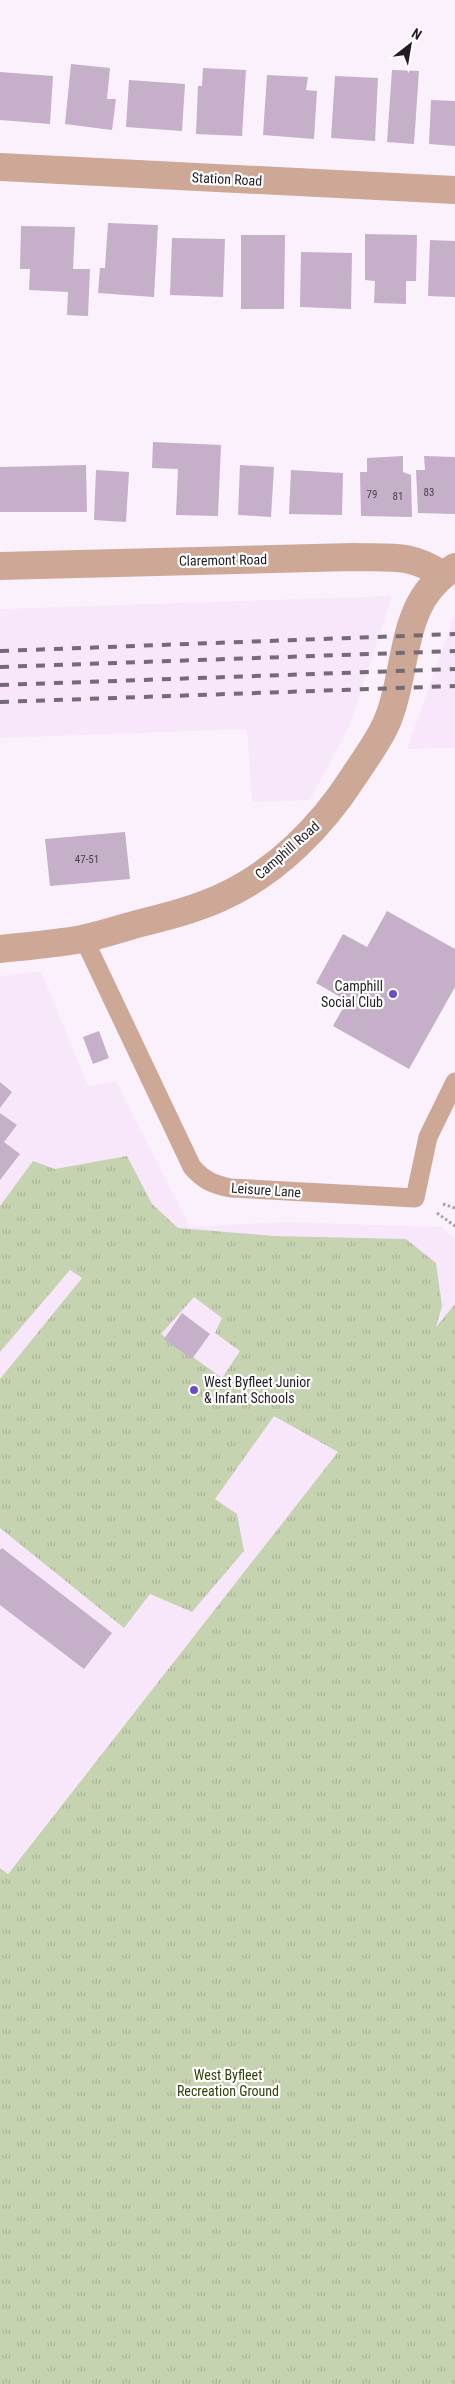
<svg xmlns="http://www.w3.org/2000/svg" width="455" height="2384" font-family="'Roboto Condensed',sans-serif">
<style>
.built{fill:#f8e7fb}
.park{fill:url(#park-tufts);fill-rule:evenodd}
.building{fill:#c5afc9}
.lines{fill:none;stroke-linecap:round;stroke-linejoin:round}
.path{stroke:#a9a0aa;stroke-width:3;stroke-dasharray:2.5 2.5;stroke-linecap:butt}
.service{stroke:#cea897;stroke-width:19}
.minor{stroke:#cea897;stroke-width:28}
.tertiary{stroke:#cea897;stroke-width:28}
.rail{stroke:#736b75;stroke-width:4;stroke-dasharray:9 9;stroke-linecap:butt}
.poi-dot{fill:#6f4cc6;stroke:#fff;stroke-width:2}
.labels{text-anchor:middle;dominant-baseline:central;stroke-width:4.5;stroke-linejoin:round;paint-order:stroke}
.number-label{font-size:11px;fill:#4c414e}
.street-label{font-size:14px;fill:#241c25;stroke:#fff}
.poi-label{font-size:14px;fill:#241c25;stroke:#fff;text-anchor:end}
.park-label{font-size:14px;fill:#314207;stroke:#fff}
</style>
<defs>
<pattern id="park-tufts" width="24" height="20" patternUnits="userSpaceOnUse" patternTransform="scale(1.25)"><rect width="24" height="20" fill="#c6d3b1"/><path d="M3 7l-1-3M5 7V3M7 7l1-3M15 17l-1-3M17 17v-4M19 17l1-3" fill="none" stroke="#aab598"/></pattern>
</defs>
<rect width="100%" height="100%" fill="#faf1fc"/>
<!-- built -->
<path class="built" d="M392 596 350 725 310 800 252 802 247 729 0 738V609Z
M455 614V748L407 749Z
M41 971 88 1086 116 1081 190 1227 286 1222 441 1227 455 1238V1304L7 1874 0 1868V976Z"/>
<!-- park -->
<path class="park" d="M127 1156 152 1204 178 1228 274 1236 406 1239 436 1263 442 1306 436 1327 455 1304V2384H0V1868L8 1874 338 1452 274 1416 215 1499 237 1514 244 1551 192 1612 150 1594 124 1628 0 1528V1379L82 1278 70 1270 0 1352V1206L33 1161 55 1169ZM194 1297 222 1318 215 1333 240 1351 222 1378 161 1334Z"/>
<!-- building -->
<path class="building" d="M71 64 110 68 107 99H116L112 130 65 124Z
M203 68 246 70 242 136 196 134 198 86H202Z
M392 70 419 71 414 144 387 142Z
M0 72 53 76 50 124 0 120Z
M267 75 308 77 306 90 317 91 314 139 263 135Z
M335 76 378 78 375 141 331 138Z
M129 80 185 84 182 131 126 127Z
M431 100 455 101V146L429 144Z
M108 223 158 225 154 297 98 293 100 268H105Z
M21 226 75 227 73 269H90L88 316 67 315 68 292 29 290 30 269H20Z
M365 234 417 235 416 281H406V304L374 303 375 281 365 280Z
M241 235H285L284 309H241Z
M172 238 225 239 223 297 170 295Z
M430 240 455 241V297L428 296Z
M301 252 352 253 351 309 300 307Z
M153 442 221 445 218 516 176 515 178 469 152 468Z
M403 456V472L411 475 412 517 361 516 360 472H367V458Z
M424 456 455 457V514L418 513 416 470H425Z
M86 465 87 512H0V467Z
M240 465 274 467 271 517 238 515Z
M96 470 129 472 126 522 94 520Z
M291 470 343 473 342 515 289 514Z
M125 832 130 879 50 886 45 839Z
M387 911 455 949V987L409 1069 333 1026 347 1001 316 983 343 934 367 947Z
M99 1031 109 1058 93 1064 83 1037Z
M0 1082 12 1092 0 1108Z
M0 1113 17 1125 4 1142 20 1154 0 1180Z
M182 1313 210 1334 192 1359 164 1339Z
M2 1548 112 1633 84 1669 0 1605V1550Z"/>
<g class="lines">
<!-- path -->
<path class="path" d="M443 1204 455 1208
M437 1213 455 1226"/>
<!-- service -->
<path class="service" d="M84 939 192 1167C203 1180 214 1185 231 1188L415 1198 428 1137 455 1082"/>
<!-- minor -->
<path class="minor" d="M0 167 455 190
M0 566 353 557C389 558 411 553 442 575"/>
<!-- tertiary -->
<path class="tertiary" d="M0 949C28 946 55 944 82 939 101 935 119 929 137 924 165 917 193 910 220 898 276 873 322 826 354 776 367 756 383 735 390 714 409 661 400 600 455 567"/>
<!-- rail -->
<path class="rail" d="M0 651 455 634
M0 667 455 651
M0 685 455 669
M0 702 455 686"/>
</g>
<!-- markers -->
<g class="poi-dot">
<circle cx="393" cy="994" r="5"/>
<circle cx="194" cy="1390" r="5"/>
</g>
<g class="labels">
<!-- number labels -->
<g class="number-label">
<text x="429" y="492">83</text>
<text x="372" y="494">79</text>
<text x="398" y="496">81</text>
<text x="87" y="859">47-51</text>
</g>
<!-- street labels -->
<g class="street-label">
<text transform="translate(227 179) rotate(3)">Station Road</text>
<text transform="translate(223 560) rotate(-1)">Claremont Road</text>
<text transform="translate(287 850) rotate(-41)">Camphill Road</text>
<text transform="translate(266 1190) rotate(4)">Leisure Lane</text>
</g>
<!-- poi labels -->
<g class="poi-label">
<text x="383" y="986">Camphill<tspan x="383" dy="16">Social Club</tspan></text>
<text x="204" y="1382" text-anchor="start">West Byfleet Junior<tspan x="204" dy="16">&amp; Infant Schools</tspan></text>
</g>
<!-- park labels -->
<g class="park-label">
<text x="228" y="2075">West Byfleet<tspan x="228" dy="16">Recreation Ground</tspan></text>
</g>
</g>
<!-- north arrow -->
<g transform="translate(410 45) rotate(31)" stroke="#ffffff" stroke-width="4" paint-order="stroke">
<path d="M0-4L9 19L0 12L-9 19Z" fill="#241c25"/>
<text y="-8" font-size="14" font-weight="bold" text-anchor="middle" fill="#241c25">N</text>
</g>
</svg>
